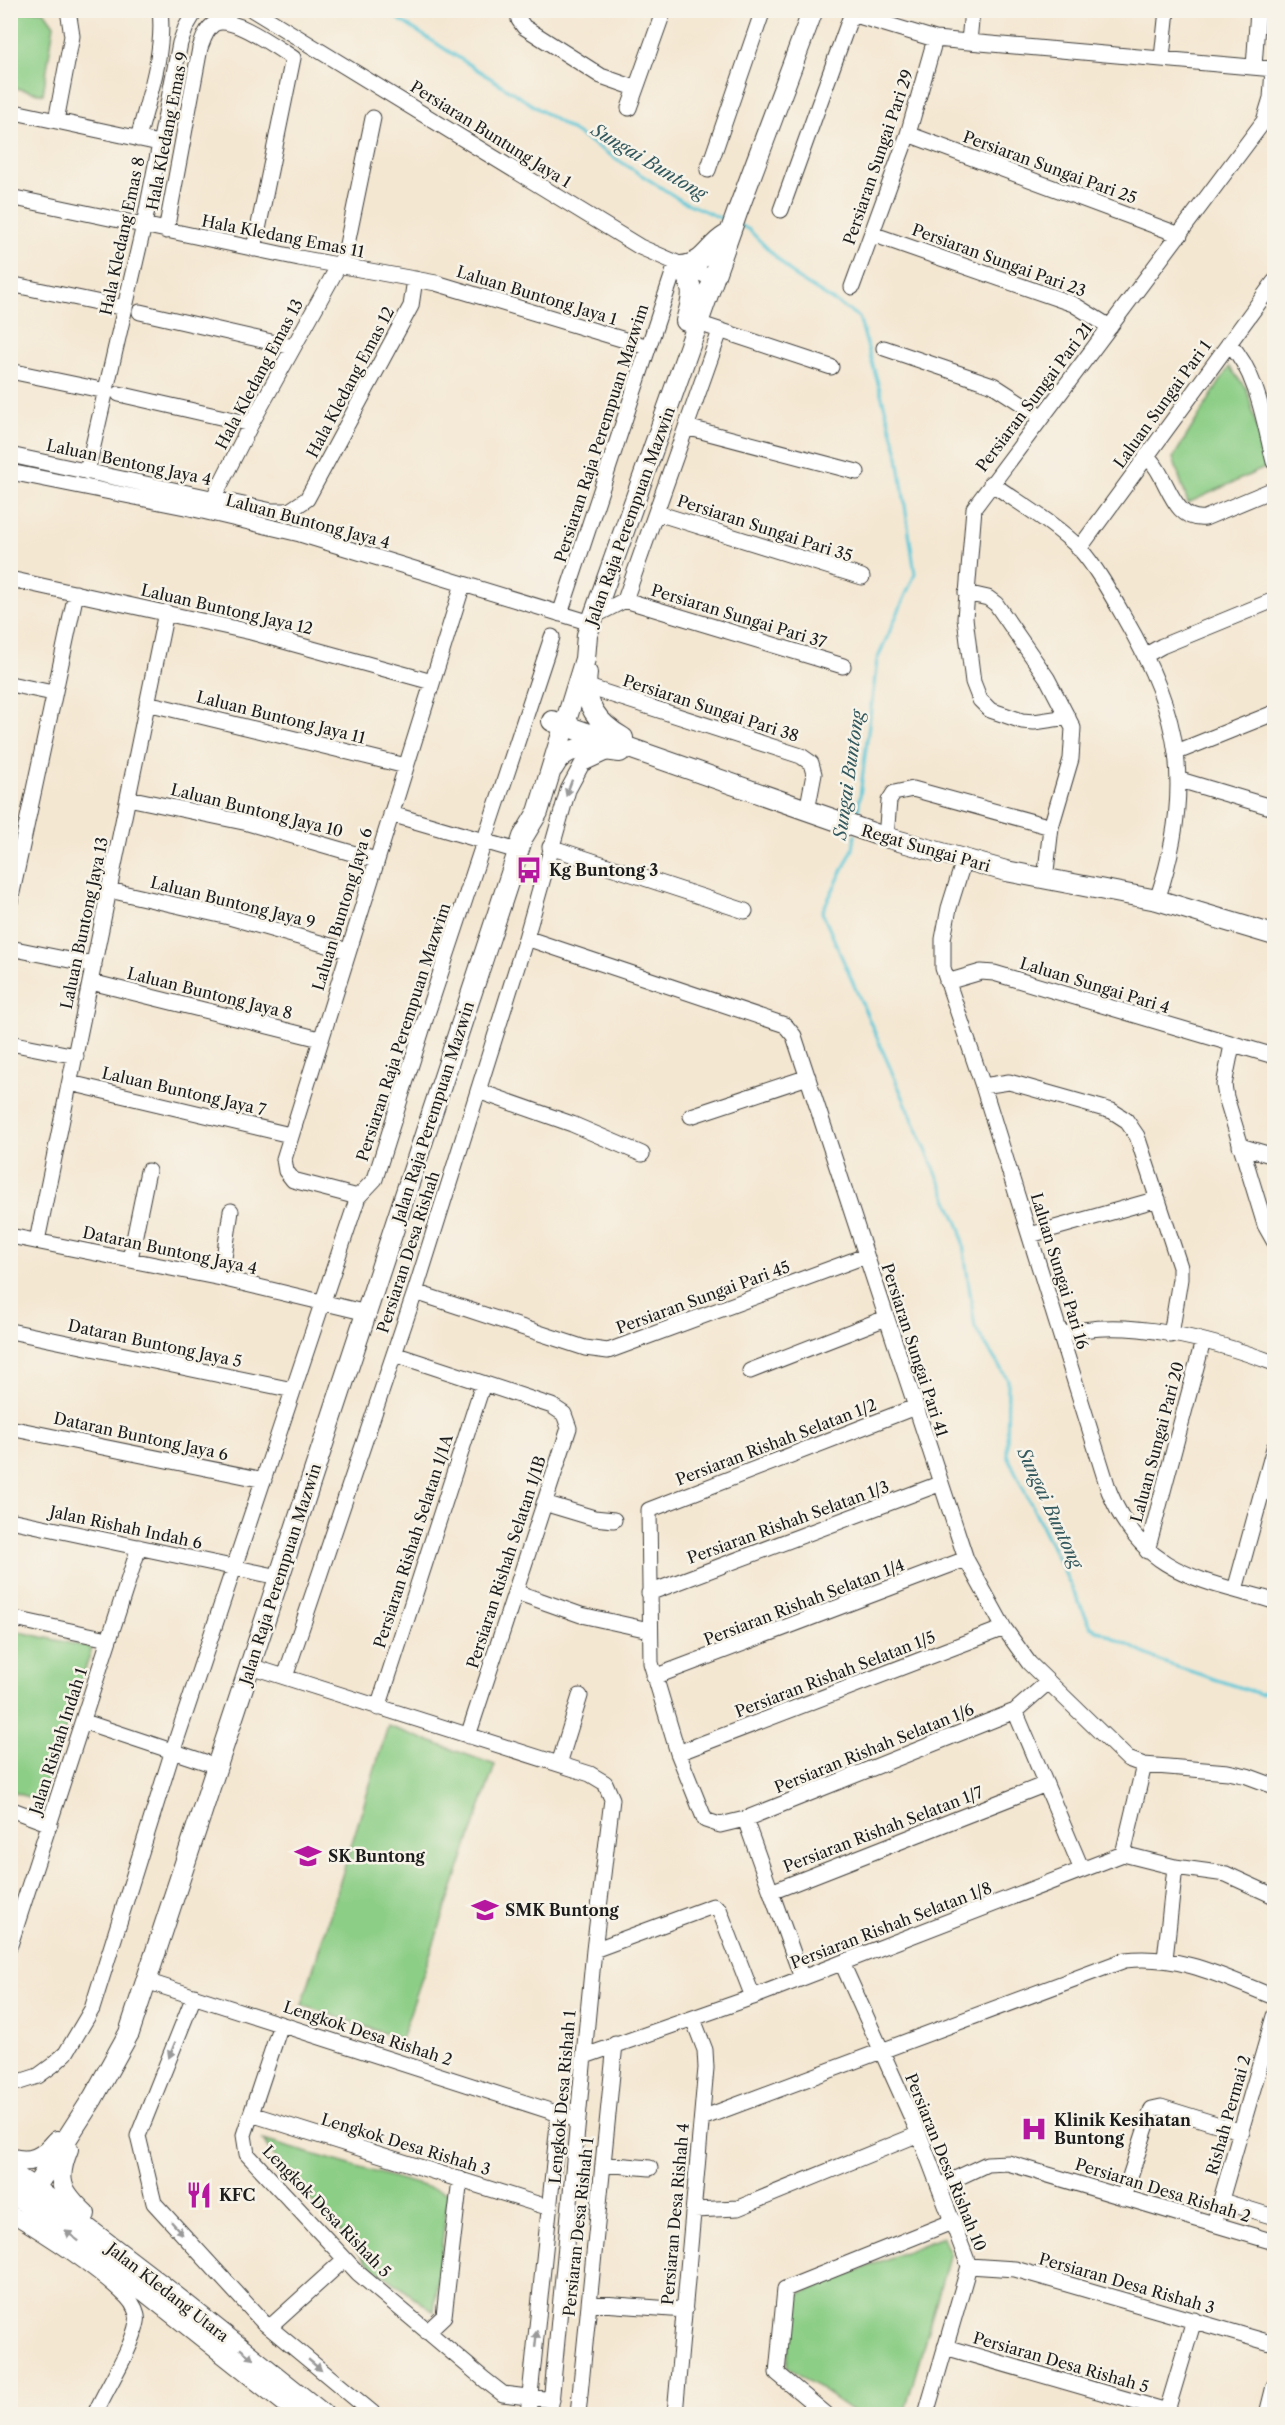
<svg xmlns="http://www.w3.org/2000/svg" width="1285" height="2425" font-family="'Libre Caslon Text',serif">
<style>
.green{fill:#8cce86;stroke:#547551;stroke-width:1.5}
.lines{fill:none;stroke-linecap:round;stroke-linejoin:round}
.stream{stroke:#5ec8d8;stroke-width:3}
.minor-casing{stroke:#3c3a37;stroke-width:17}
.major-casing{stroke:#3c3a37;stroke-width:22}
.minor{stroke:#fff;stroke-width:15}
.major{stroke:#fff;stroke-width:20}
.oneway{fill:#999}
.labels{text-anchor:middle;dominant-baseline:central;stroke-width:5;stroke-linejoin:round;paint-order:stroke}
.street-label{font-size:16px;fill:#1c1c1c;stroke:#f7f3e8}
.poi-label{font-size:16px;font-weight:bold;fill:#1c1c1c;stroke:#f7f3e8;text-anchor:start}
.water-label{font-size:18px;font-style:italic;fill:#33585e;stroke:#f7f3e8}
</style>
<rect width="100%" height="100%" fill="#f7f3e8"/>
<filter id="ink" filterUnits="userSpaceOnUse"><feTurbulence type="fractalNoise" baseFrequency=".0167" numOctaves="2"/><feDisplacementMap in="SourceGraphic" scale="12" xChannelSelector="R" yChannelSelector="G"/><feConvolveMatrix kernelMatrix="1 2 1 2 8 2 1 2 1" color-interpolation-filters="sRGB"/></filter>
<filter id="wash" filterUnits="userSpaceOnUse"><feTurbulence type="fractalNoise" baseFrequency=".008" numOctaves="4" result="noise"/><feDisplacementMap in="SourceGraphic" scale="24" xChannelSelector="R" yChannelSelector="G"/><feGaussianBlur stdDeviation="1.35" result="paint"/><feColorMatrix in="noise" values="0 0 0 0 0 0 0 0 0 0 0 0 0 0 0 0 0 1.4 0 .05"/><feComposite in="paint" operator="in"/></filter>
<g filter="url(#wash)">
<rect width="100%" height="100%" fill="#f4e7d2"/>
<!-- green -->
<path class="green" d="M11 10 44 11 54 25 43 94 11 87Z
M1229 367 1247 389 1267 467 1188 503 1173 458Z
M11 1630 92 1648 42 1802 11 1791Z
M388 1726 495 1765 401 2039 302 2005Z
M263 2140 448 2193 434 2312 368 2263 284 2169Z
M942 2237 950 2253 904 2414H857L787 2366 794 2296Z"/>
<g class="lines">
<!-- stream -->
<path class="stream" d="M384 10 682 201 727 221
M739 225 748 229 797 278 859 317 897 450 915 574 877 660 857 820
M855 835 853 849 822 912 961 1230 975 1328 1008 1380 1007 1455 1091 1627 1162 1662 1260 1694 1274 1688"/>
</g>
</g>
<g filter="url(#ink)">
<g class="lines">
<!-- minor casing -->
<g class="minor-casing">
<path id="minor" d="M253 10 640 247 714 279
M519 10V20L524 27 601 76 635 88
M852 14 935 39 1274 69
M969 42 972 10
M1162 58 1167 10
M1254 67 1258 10
M629 108 664 10
M10 111 159 143
M56 121 72 36 68 10
M908 134 1180 235
M138 139C148 98 165 53 160 10
M708 170 763 10
M10 197 299 258 436 283 648 347
M781 210 853 10
M166 231 200 48C203 40 206 29 214 24 231 14 277 48 293 58L254 249
M872 234 1073 304 1110 327
M10 284 125 308
M852 287 908 134 935 39
M140 312 293 347
M698 323 831 367
M1229 343C1258 374 1264 422 1274 462
M884 348 993 385 1041 416
M10 371 106 391
M119 394 251 424
M686 427 857 472
M10 455 272 511H289L307 499 411 306 415 279
M1146 456C1169 474 1170 522 1205 518L1274 489
M10 472 190 508 300 534 591 623
M87 472 144 225 180 43 186 27 196 10
M991 483C1019 503 1054 523 1079 548 1096 567 1111 594 1124 617 1182 717 1194 789 1157 900
M213 499 251 424 345 254 373 118
M657 513 862 577
M1079 549 1274 282
M10 579 251 632 432 682
M966 593 988 598 996 604 1047 678 1073 728 1071 759 1051 827 1045 880
M625 600 843 666
M560 614 676 264
M594 616 625 600 720 331
M1146 655 1162 646 1274 600
M10 684 53 693
M585 686 801 756 811 763 814 774 807 811
M147 703 406 766
M1068 717 1034 722 1022 721 990 710 980 700 973 682 965 618 974 508 1264 121 1271 98 1273 69
M1177 752 1274 713
M1180 780 1274 808
M128 798 248 823 376 860
M391 814 518 851
M886 837 889 801 894 793 913 789 1051 827
M550 847 745 911
M964 860 949 908 943 939V968L983 1086 1109 1491C1142 1573 1197 1579 1274 1601
M109 890 229 917 348 951
M10 902 76 593
M526 938 785 1025 794 1036 966 1559 1004 1628 1029 1663 1128 1759 1144 1765 1228 1772 1247 1776 1274 1786
M10 948 94 965
M91 982 320 1039
M947 982 981 972 994 973 1274 1056
M10 1043 76 1056
M1232 1045 1224 1085 1226 1097 1265 1225 1274 1241
M70 1083 290 1135
M983 1086 1009 1082 1112 1111 1126 1120 1137 1136 1180 1267V1279L1171 1335
M478 1091 572 1124 642 1154
M691 1116 808 1077
M1240 1146 1274 1156
M358 1197 293 1180 286 1171 284 1159 463 584
M1030 1235 1158 1199
M10 1236 221 1278 367 1313
M37 1241 166 612
M130 1259 148 1171
M221 1278 231 1211
M415 1292 585 1348 608 1351 865 1256
M10 1331 293 1390
M1061 1335C1123 1315 1215 1341 1274 1363
M394 1354 552 1406 564 1414 569 1428 468 1736
M750 1371 886 1318
M915 1407 649 1510 651 1663 678 1753 705 1820 720 1825 745 1819 1015 1711 1047 1683
M10 1428 264 1480
M544 1503 594 1518 614 1520
M10 1520 279 1577
M1147 1551 1203 1341
M1235 1590 1274 1448
M516 1592 581 1615 649 1630
M649 1593 939 1484
M10 1618 108 1639
M250 1666 590 1774 605 1783 612 1799 594 1950 550 2414
M285 1677 415 1292 526 938 568 790 582 764 610 751
M654 1677 966 1559
M378 1708 483 1384
M1015 1711 1082 1870
M85 1722 217 1766
M678 1753 1004 1628
M559 1764 580 1696
M10 1809 50 1824
M745 1819 771 1892 1046 1784
M1123 1854 1175 1867 1226 1874 1274 1896
M771 1892 802 1978
M10 1945 139 1547
M594 1950 713 1906 719 1909 753 1997
M1165 1959 1175 1867
M842 1963 919 2134 969 2266 926 2414
M146 1981 578 2120
M194 1996 138 2136 154 2203 263 2322 374 2414
M281 2024 244 2135 247 2154 358 2273 485 2380 503 2394 552 2400
M585 2056 753 1997 1123 1854 1144 1765
M10 2085 38 2076 53 2065 66 2053 92 2009 173 1750 323 1301 358 1197 375 1179 426 1017 552 637
M251 2114 550 2208
M702 2118 1125 1960C1181 1954 1224 1977 1274 1997
M603 2164 650 2168
M940 2186 987 2164 1008 2163 1274 2242
M1123 2198 1152 2109 1161 2107 1242 2132
M1222 2201 1274 2217
M694 2210 738 2208 919 2134
M10 2213C45 2234 99 2269 127 2297 133 2303 139 2314 137 2322 132 2350 107 2386 95 2414
M1214 2224 1274 2016
M969 2266 1015 2269 1274 2344
M589 2303 685 2310
M270 2327 345 2259
M427 2332 444 2316 460 2179
M945 2347 1167 2411
M528 2414 559 2114
M578 2414 615 2044
M675 2414 706 2068 705 2050 693 2019
M826 2414 777 2373 785 2289 954 2221
M1166 2414 1194 2320
M1267 2414 1274 2386"/>
</g>
<!-- major casing -->
<g class="major-casing">
<path id="major" d="M686 321C694 294 695 290 681 266 705 264 708 246 725 236
M587 673C583 704 597 723 623 738
M552 721 878 835 1006 871 1157 900 1274 935
M553 768C567 740 594 750 620 752
M68 2149C55 2181 61 2191 85 2214
M10 2158C31 2165 44 2157 57 2141
M10 2173 36 2189 160 2284 323 2414
M10 2191 146 2292 300 2414
M26 2202 93 2098 129 2033 523 837 538 812 585 659 587 635 737 213 813 10"/>
</g>
<!-- minor -->
<use href="#minor" class="minor"/>
<!-- major -->
<use href="#major" class="major"/>
</g>
<!-- one-way arrows -->
<defs><path id="oneway-solid" d="M-6-.8H1V-3.2L6.5 0L1 3.2V.8H-6Z" transform="scale(1.5)"/></defs>
<g class="oneway">
<use href="#oneway-solid" transform="translate(569 788) rotate(110)"/>
<use href="#oneway-solid" transform="translate(172 2050) rotate(112)"/>
<use href="#oneway-solid" transform="translate(177 2228) rotate(48)"/>
<use href="#oneway-solid" transform="translate(72 2236) rotate(-143)"/>
<use href="#oneway-solid" transform="translate(536 2339) rotate(-84)"/>
<use href="#oneway-solid" transform="translate(247 2354) rotate(39)"/>
<use href="#oneway-solid" transform="translate(315 2365) rotate(40)"/>
</g>
</g>
<!-- icons -->
<defs>
<g id="bus-bare" transform="scale(2.07)"><path d="M-5-6H5V4H4V6H2V4H-2V6H-4V4H-5ZM-3.5-4V0h7V-4ZM-3.5 1.2v1.5H-2V1.2ZM2 1.2v1.5H3.5V1.2Z" fill="#b5179e" stroke="#f7f3e8" stroke-width="2.5" paint-order="stroke"/></g>
<g id="school-bare" transform="scale(2.07)"><path d="M0-5L7-2L0 1L-7-2ZM-4 1L0 2.5L4 1V4Q0 6-4 4Z" fill="#b5179e" stroke="#f7f3e8" stroke-width="2.5" paint-order="stroke"/></g>
<g id="hospital-bare" transform="scale(2.07)"><path d="M-5-5h3v3.5h4V-5h3V5h-3V1.5h-4V5h-3Z" fill="#b5179e" stroke="#f7f3e8" stroke-width="2.5" paint-order="stroke"/></g>
<g id="restaurant-bare" transform="scale(2.07)"><path d="M-5-6h1v4h1v-4h1v4h1v-4h1v5L-1.5 .5V6h-2V.5L-5-1ZM5-6V6H3V1.5H1.5Q1.5-4 5-6Z" fill="#b5179e" stroke="#f7f3e8" stroke-width="2.5" paint-order="stroke"/></g>
</defs>
<g fill-rule="evenodd">
<use href="#bus-bare" x="529" y="870"/>
<use href="#school-bare" x="308" y="1856"/>
<use href="#school-bare" x="485" y="1910"/>
<use href="#hospital-bare" x="1034" y="2129"/>
<use href="#restaurant-bare" x="199" y="2195"/>
</g>
<g class="labels">
<!-- street labels -->
<g class="street-label">
<text transform="translate(167 131) rotate(-79)">Hala Kledang Emas 9</text>
<text transform="translate(491 134) rotate(32)">Persiaran Buntung Jaya 1</text>
<text transform="translate(878 157) rotate(-71)">Persiaran Sungai Pari 29</text>
<text transform="translate(1050 167) rotate(20)">Persiaran Sungai Pari 25</text>
<text transform="translate(122 236) rotate(-78)">Hala Kledang Emas 8</text>
<text transform="translate(283 236) rotate(11)">Hala Kledang Emas 11</text>
<text transform="translate(999 260) rotate(20)">Persiaran Sungai Pari 23</text>
<text transform="translate(537 295) rotate(17)">Laluan Buntong Jaya 1</text>
<text transform="translate(259 374) rotate(-62)">Hala Kledang Emas 13</text>
<text transform="translate(350 382) rotate(-62)">Hala Kledang Emas 12</text>
<text transform="translate(1034 397) rotate(-53)">Persiaran Sungai Pari 21</text>
<text transform="translate(1162 404) rotate(-54)">Laluan Sungai Pari 1</text>
<text transform="translate(601 433) rotate(-72)">Persiaran Raja Perempuan Mazwim</text>
<text transform="translate(129 462) rotate(12)">Laluan Bentong Jaya 4</text>
<text transform="translate(630 516) rotate(-70)">Jalan Raja Perempuan Mazwin</text>
<text transform="translate(308 521) rotate(15)">Laluan Buntong Jaya 4</text>
<text transform="translate(765 528) rotate(18)">Persiaran Sungai Pari 35</text>
<text transform="translate(227 609) rotate(13)">Laluan Buntong Jaya 12</text>
<text transform="translate(739 616) rotate(17)">Persiaran Sungai Pari 37</text>
<text transform="translate(711 708) rotate(18)">Persiaran Sungai Pari 38</text>
<text transform="translate(281 717) rotate(14)">Laluan Buntong Jaya 11</text>
<text transform="translate(257 810) rotate(14)">Laluan Buntong Jaya 10</text>
<text transform="translate(926 848) rotate(16)">Regat Sungai Pari</text>
<text transform="translate(233 902) rotate(14)">Laluan Buntong Jaya 9</text>
<text transform="translate(342 909) rotate(-73)">Laluan Buntong Jaya 6</text>
<text transform="translate(84 923) rotate(-78)">Laluan Buntong Jaya 13</text>
<text transform="translate(1095 985) rotate(17)">Laluan Sungai Pari 4</text>
<text transform="translate(210 993) rotate(14)">Laluan Buntong Jaya 8</text>
<text transform="translate(403 1032) rotate(-72)">Persiaran Raja Perempuan Mazwim</text>
<text transform="translate(184 1091) rotate(13)">Laluan Buntong Jaya 7</text>
<text transform="translate(433 1112) rotate(-72)">Jalan Raja Perempuan Mazwin</text>
<text transform="translate(170 1250) rotate(12)">Dataran Buntong Jaya 4</text>
<text transform="translate(408 1252) rotate(-72)">Persiaran Desa Rishah</text>
<text transform="translate(1060 1271) rotate(73)">Laluan Sungai Pari 16</text>
<text transform="translate(703 1297) rotate(-20)">Persiaran Sungai Pari 45</text>
<text transform="translate(155 1343) rotate(12)">Dataran Buntong Jaya 5</text>
<text transform="translate(915 1350) rotate(72)">Persiaran Sungai Pari 41</text>
<text transform="translate(141 1436) rotate(12)">Dataran Buntong Jaya 6</text>
<text transform="translate(776 1442) rotate(-21)">Persiaran Rishah Selatan 1/2</text>
<text transform="translate(1157 1442) rotate(-75)">Laluan Sungai Pari 20</text>
<text transform="translate(788 1522) rotate(-20)">Persiaran Rishah Selatan 1/3</text>
<text transform="translate(126 1527) rotate(12)">Jalan Rishah Indah 6</text>
<text transform="translate(413 1541) rotate(-72)">Persiaran Rishah Selatan 1/1A</text>
<text transform="translate(506 1562) rotate(-72)">Persiaran Rishah Selatan 1/1B</text>
<text transform="translate(280 1574) rotate(-72)">Jalan Raja Perempuan Mazwin</text>
<text transform="translate(804 1602) rotate(-21)">Persiaran Rishah Selatan 1/4</text>
<text transform="translate(835 1674) rotate(-21)">Persiaran Rishah Selatan 1/5</text>
<text transform="translate(58 1741) rotate(-72)">Jalan Rishah Indah 1</text>
<text transform="translate(874 1748) rotate(-22)">Persiaran Rishah Selatan 1/6</text>
<text transform="translate(883 1829) rotate(-21)">Persiaran Rishah Selatan 1/7</text>
<text transform="translate(891 1925) rotate(-21)">Persiaran Rishah Selatan 1/8</text>
<text transform="translate(368 2033) rotate(18)">Lengkok Desa Rishah 2</text>
<text transform="translate(562 2097) rotate(-85)">Lengkok Desa Rishah 1</text>
<text transform="translate(1228 2115) rotate(-74)">Rishah Permai 2</text>
<text transform="translate(406 2144) rotate(17)">Lengkok Desa Rishah 3</text>
<text transform="translate(946 2162) rotate(68)">Persiaran Desa Rishah 10</text>
<text transform="translate(1163 2190) rotate(17)">Persiaran Desa Rishah 2</text>
<text transform="translate(327 2211) rotate(46)">Lengkok Desa Rishah 5</text>
<text transform="translate(675 2214) rotate(-85)">Persiaran Desa Rishah 4</text>
<text transform="translate(578 2227) rotate(-84)">Persiaran Desa Rishah 1</text>
<text transform="translate(1127 2283) rotate(16)">Persiaran Desa Rishah 3</text>
<text transform="translate(168 2292) rotate(38)">Jalan Kledang Utara</text>
<text transform="translate(1061 2362) rotate(16)">Persiaran Desa Rishah 5</text>
</g>
<!-- poi labels -->
<g class="poi-label">
<text x="549" y="870">Kg Buntong 3</text>
<text x="328" y="1856">SK Buntong</text>
<text x="505" y="1910">SMK Buntong</text>
<text x="1054" y="2120">Klinik Kesihatan<tspan x="1054" dy="18">Buntong</tspan></text>
<text x="219" y="2195">KFC</text>
</g>
<!-- water labels -->
<g class="water-label">
<text transform="translate(649 162) rotate(31)">Sungai Buntong</text>
<text transform="translate(849 775) rotate(-82)">Sungai Buntong</text>
<text transform="translate(1050 1508) rotate(65)">Sungai Buntong</text>
</g>
</g>
<!-- margin -->
<rect width="1285" height="2425" fill="none" stroke="#f7f3e8" stroke-width="36"/>
</svg>
